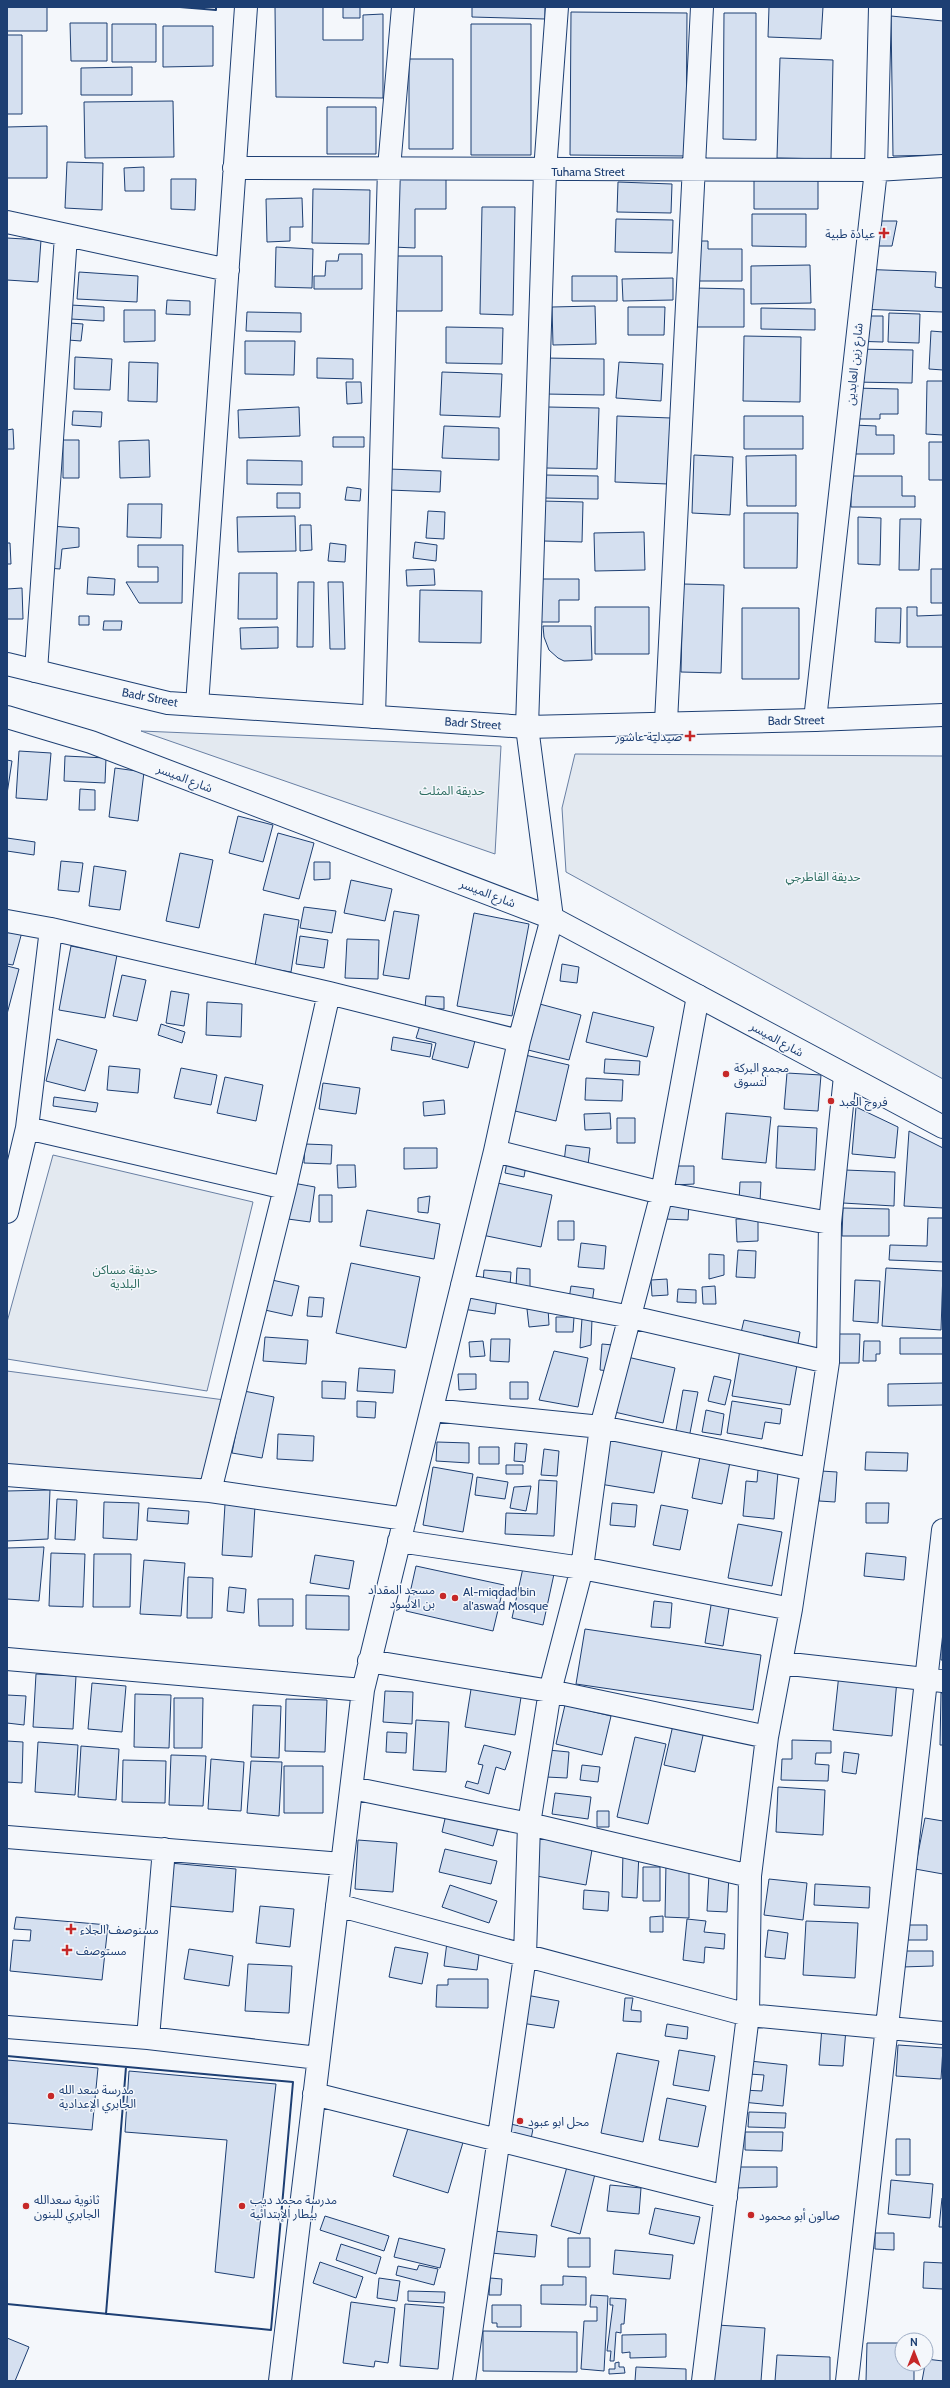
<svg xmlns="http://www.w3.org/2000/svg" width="950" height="2388" font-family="Cabin,'Noto Sans Arabic',sans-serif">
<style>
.green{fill:#e3e9f0;stroke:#687fa3}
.parking{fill:#e3e8f0;stroke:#687fa3}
.building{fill:#d5e0f0;stroke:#1d3f73}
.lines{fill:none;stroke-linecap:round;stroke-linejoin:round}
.street-casing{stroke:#1d3f73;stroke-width:24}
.secondary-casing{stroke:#1d3f73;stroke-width:24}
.street{stroke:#f4f7fb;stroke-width:22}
.secondary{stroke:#f4f7fb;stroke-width:22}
.wall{stroke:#1d3f73;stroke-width:2}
.poi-dot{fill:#c62828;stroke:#f4f7fb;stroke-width:1.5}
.labels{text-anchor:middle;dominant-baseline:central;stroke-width:3;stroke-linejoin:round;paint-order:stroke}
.street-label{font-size:12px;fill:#1d3f73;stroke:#f4f7fb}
.poi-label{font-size:12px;fill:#1d3f73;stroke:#f4f7fb;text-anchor:start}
.park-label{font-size:12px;fill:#2c6c60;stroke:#f4f7fb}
</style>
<rect width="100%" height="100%" fill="#f4f7fb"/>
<!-- green -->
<path class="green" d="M141 731 501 746 495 854Z
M575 754 943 756V1079L566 872 562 808Z
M53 1155 253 1202 207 1391 7 1359V1322Z"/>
<!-- parking -->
<path class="parking" d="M7 1371 232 1401 210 1491 7 1475Z"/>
<!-- building -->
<path class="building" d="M7 7H47V31H7Z
M275 7H323V40H363V15L383 14V98L276 97Z
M343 7H360V18H343Z
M472 7H545V19L472 17Z
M769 7H823L821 39 768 37Z
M571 12 687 13 686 156 570 155Z
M724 13H756V140L723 139Z
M891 16 943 21V155L893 156Z
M70 23H107V61H71Z
M112 24H156V62H112Z
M471 24H531V155H471Z
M163 26H213V66L163 67Z
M7 35H22V114H7Z
M780 58 833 60 831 159 777 158Z
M409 59H453V149H409Z
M132 67V95H81V68Z
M173 101 174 157 85 158 84 102Z
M327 107H376V154H327Z
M47 126V178H7V127Z
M67 162 103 163 102 210 65 208Z
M144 167V191H125L124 168Z
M754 176H818V209H754Z
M171 179H196L195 210 171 209Z
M393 179H446V209H415V248L393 247Z
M618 182 672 184 671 213 617 212Z
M313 189 370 190 369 244 312 243Z
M302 198 303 227H290V241L267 242 266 199Z
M482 207H515L513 315 480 314Z
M752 214H806V247L752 246Z
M616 219 673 220 672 253 615 252Z
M874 221H897L892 246H873Z
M7 238 41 240 38 282 7 280Z
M694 241H708V249H742V281H693Z
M276 247 313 249 312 288 275 287Z
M339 254H362V289H314V276H325L326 261H338Z
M391 256H442V311H391Z
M810 265 811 303 751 304V266Z
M858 269 936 272 935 287 943 288V312L857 309Z
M79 272 138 276 137 302 77 299Z
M572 276H617V301H572Z
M673 278V300L623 301 622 279Z
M694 288 744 289V327H694Z
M167 300 190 301V315L166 314Z
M71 305 104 307V321L71 319Z
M595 306 596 344 553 345 552 307Z
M628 307H665L664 335H628Z
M761 308 815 309V330L761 329Z
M124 310H155V341L124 342Z
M247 312 301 313V332L246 331Z
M889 313 920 314 919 343 888 342Z
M850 316H883V342L850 341Z
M70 323 83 324 81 341 68 340Z
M446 327 503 328 502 364 446 363Z
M931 331 943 332V370L929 369Z
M744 336 801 337 800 402 743 401Z
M245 341H295L294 375 245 374Z
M853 349 913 350 912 383 853 382Z
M75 357 112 359 110 390 74 389Z
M317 358 353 359V379L317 378Z
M545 358 604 359V395L545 394Z
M129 362 158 363 157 402 128 401Z
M619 362 663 364 661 401 616 398Z
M442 372 502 374 500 417 440 415Z
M927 381H943V435L926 434Z
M346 382H361L362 403 347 404Z
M852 388 898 389V414H880V419H851Z
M299 407 300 436 239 438 238 410Z
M548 407 599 408 597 469 546 468Z
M73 411 102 412 101 427 72 425Z
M617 416 671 418 668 484 615 482Z
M744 416H803V449H744Z
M854 425 876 426V435H894V454H854Z
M444 426 499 428V460L442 458Z
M13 429 14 449H7V430Z
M333 437H364V447H333Z
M63 440H79V478H63Z
M149 440 150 477 120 478 119 441Z
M929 442H943V480H929Z
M694 455 733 457 730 515 692 513Z
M796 455V506H747L746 456Z
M247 460 302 461V485L247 484Z
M389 469 441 471 440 492 389 490Z
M545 475 598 476V499L545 498Z
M851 476H902V496H915V507H851Z
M347 487 361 489 360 501 345 500Z
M277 493H300V508H277Z
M542 501 583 502 582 542 544 541Z
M128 504H162L161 538 127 537Z
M428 511 445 512 444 539 426 538Z
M744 513H798L797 568H744Z
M295 516 296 551 238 552 237 517Z
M858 517 881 518 880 565 858 564Z
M900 519H921L919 570H899Z
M300 525H311L312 550 300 551Z
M50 526 79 528V547L62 549 60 569 48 568Z
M644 532 645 570 595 571 594 533Z
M415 542 437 545 436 561 413 558Z
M7 543H10L11 564H7Z
M330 543 346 545 345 562 328 561Z
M138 545H183L182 603H139L126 582H158V567H138Z
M434 569 435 585 407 586 406 570Z
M931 569H943V603H931Z
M239 573H277V619H238Z
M88 577 115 579 114 595 87 594Z
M538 579H579V600H559V622H538Z
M298 582H314L313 647H297Z
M328 582H343L345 649H330Z
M683 584 724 585 721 673 681 672Z
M22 588 23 619H7V589Z
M420 590 482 591 481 643 419 642Z
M595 607H649V654H595Z
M907 607H917V616L943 615V647H907Z
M742 608H799V679H742Z
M876 608H901L900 643 875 642Z
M79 616H89V625H79Z
M104 621H122L121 630H103Z
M543 626H591L592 660 564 661 558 658 549 650 544 637Z
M278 627V648L241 649 240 628Z
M19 751 51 753 47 800 16 798Z
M65 756 106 758 105 783 64 781Z
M7 760 12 761 7 794Z
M115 768 144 772 138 821 109 817Z
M80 789 95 790V810H79Z
M238 816 273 825 263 862 229 853Z
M278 833 314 843 299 899 263 890Z
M7 838 35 842 34 855 7 851Z
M180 853 213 860 199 928 166 921Z
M61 861 83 863 79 892 58 890Z
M314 862H330V879L314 880Z
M94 866 126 871 120 910 89 906Z
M351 880 392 889 385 921 344 913Z
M304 907 336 911 332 933 300 928Z
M394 911 419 915 409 979 383 975Z
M474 913 529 924 512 1016 457 1006Z
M264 914 299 920 291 972 255 966Z
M7 928 22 932 13 965 7 964Z
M300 936 328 940 324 968 296 964Z
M347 939 379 940 378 979 345 978Z
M71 946 117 955 105 1018 59 1010Z
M562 964 579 967 577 983 560 981Z
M7 966 19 969 7 1014Z
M122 975 146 980 137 1021 113 1016Z
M171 991 189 994 184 1026 166 1023Z
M426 996 444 997V1009L425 1008Z
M207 1002 242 1004 241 1037 206 1035Z
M536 1003 581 1015 569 1060 524 1049Z
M593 1012 654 1027 647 1057 586 1042Z
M422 1019 477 1033 468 1068 432 1059 436 1043 416 1038Z
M161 1024 185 1032 182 1043 158 1035Z
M393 1037 432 1044 430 1057 391 1050Z
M57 1039 97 1050 85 1091 46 1081Z
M525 1055 569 1065 556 1121 511 1110Z
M605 1059 640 1061 639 1075 604 1073Z
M109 1066 140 1069 138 1093 107 1090Z
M181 1068 217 1075 211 1105 174 1098Z
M787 1073 821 1075 818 1111 784 1109Z
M225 1077 263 1085 256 1121 217 1113Z
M586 1078 623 1080 622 1101 585 1100Z
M323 1083 360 1088 356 1114 319 1109Z
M54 1097 98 1103 96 1112 53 1106Z
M444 1100 445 1114 424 1116 423 1102Z
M856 1107 898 1127 895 1158 852 1154Z
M610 1113 611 1129 585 1130 584 1114Z
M726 1113 771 1117 766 1163 722 1159Z
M617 1118H635V1143H617Z
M778 1126 817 1128 815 1170 776 1168Z
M909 1131 943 1148V1208L904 1206Z
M305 1144 332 1145 331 1164 304 1163Z
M566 1145 590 1148 588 1165 564 1162Z
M404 1148H437V1168L404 1169Z
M507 1162 526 1165 524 1177 505 1173Z
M337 1165H355L356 1187 338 1188Z
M674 1166H694V1184L675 1185Z
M845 1170 895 1172 894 1206 843 1203Z
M493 1182 552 1195 541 1247 482 1235Z
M740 1182H761L760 1202 739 1201Z
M293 1183 315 1187 310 1222 288 1219Z
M319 1195H332V1222H319Z
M430 1196 428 1213 418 1212V1198Z
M666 1202 689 1203 688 1220 665 1219Z
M843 1208 889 1209V1236H842Z
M367 1210 440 1224 434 1259 360 1246Z
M928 1218H943V1262L889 1260 890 1245 927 1246Z
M736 1219H758V1241L737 1242Z
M558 1221H574V1240H558Z
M581 1243 606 1246 604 1269 578 1267Z
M738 1250 756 1251 755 1278 736 1277Z
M709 1254 724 1255V1275L709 1279Z
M351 1263 420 1277 406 1348 336 1333Z
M517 1268 530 1269V1288H516Z
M886 1268 943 1271 941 1330 882 1326Z
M484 1270 511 1272 510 1285 483 1282Z
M667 1279 668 1295 652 1296 651 1280Z
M272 1280 299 1286 292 1316 265 1310Z
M855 1280 880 1281 878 1323 853 1321Z
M571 1286 594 1289 592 1303 569 1299Z
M715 1286 716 1304H703L702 1287Z
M678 1289 696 1290V1303L677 1302Z
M465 1293 497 1297 495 1314 463 1309Z
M309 1297 324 1298 322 1317 307 1316Z
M548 1308 549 1325 529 1327 527 1309Z
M556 1317H574L573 1332H556Z
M582 1318 592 1319 591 1345 580 1348Z
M744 1320 800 1332 797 1349 740 1337Z
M837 1334H860L859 1363H837Z
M265 1337 308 1340 306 1364 263 1361Z
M900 1338H943V1354H900Z
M491 1339H510L509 1362 490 1361Z
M483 1341 485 1356 470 1357 469 1342Z
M864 1341H880V1354H876V1361H863Z
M602 1344 613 1345 610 1371 600 1370Z
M740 1350 798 1359 790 1405 732 1396Z
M554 1351 588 1358 578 1407 539 1400Z
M623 1356 675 1368 663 1423 610 1411Z
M359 1368 395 1370 393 1393 357 1391Z
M458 1374H476V1389L459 1390Z
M714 1376 731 1380 725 1405 708 1401Z
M322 1381 346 1382 345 1399 322 1398Z
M510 1382H528V1399H510Z
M943 1383V1405L888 1406V1384Z
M683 1390 698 1392 689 1438 675 1436Z
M244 1391 274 1397 262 1458 232 1453Z
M357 1401 376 1402 375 1418 357 1417Z
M732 1401 782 1409 780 1424 765 1422 762 1439 727 1433Z
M706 1410 724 1414 721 1435 702 1432Z
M278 1434 314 1436 313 1461 277 1459Z
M609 1438 663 1447 654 1493 600 1484Z
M437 1442 469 1443V1463L436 1461Z
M515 1443 527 1444 525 1462 514 1461Z
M479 1447H499V1464H479Z
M544 1449 559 1451 557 1476 541 1475Z
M866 1452 908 1453 907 1471 865 1470Z
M700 1457 730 1462 722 1504 692 1498Z
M506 1465H523V1474H506Z
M433 1467 473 1474 463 1532 423 1525Z
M758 1470 778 1472 774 1519 743 1516 746 1481 757 1482Z
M821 1471 837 1472 835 1502 819 1501Z
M477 1477 508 1482 505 1499 475 1495Z
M539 1480 557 1481 554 1536 505 1534 506 1513 537 1514Z
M531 1486 526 1511 510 1508 514 1487Z
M50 1490 48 1539 7 1541V1491Z
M57 1499 77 1500 75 1540 55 1539Z
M104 1502 139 1503 137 1540 103 1538Z
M612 1503 637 1505 635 1527 610 1525Z
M866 1503H889L888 1523H866Z
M225 1504 255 1506 252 1557 222 1555Z
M661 1505 688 1510 680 1550 653 1545Z
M148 1508 189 1511 188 1524 147 1521Z
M738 1524 782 1532 772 1586 728 1578Z
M44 1547 39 1601 7 1599V1548Z
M51 1553 85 1554 83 1607 49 1606Z
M866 1553 906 1557 904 1580 864 1576Z
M94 1554H131L130 1607H93Z
M315 1555 354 1561 349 1589 310 1583Z
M144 1560 185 1563 181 1616 140 1614Z
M416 1566 504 1585 493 1631 406 1611Z
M523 1568 554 1574 543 1625 512 1618Z
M188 1577 213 1578 212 1618H187Z
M229 1587 246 1589 244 1613 227 1611Z
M306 1595 349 1596V1630L306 1629Z
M258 1599H293V1626H259Z
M712 1599 730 1602 723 1646 705 1643Z
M654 1601 672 1603 670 1628 651 1627Z
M585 1629 761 1655 753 1710 576 1684Z
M941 1633H943V1660H941Z
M36 1674 76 1676 73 1729 33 1727Z
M839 1674 897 1680 892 1736 833 1730Z
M92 1683 126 1686 122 1732 88 1729Z
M472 1683 522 1691 515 1735 465 1727Z
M385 1691 413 1692 412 1724 383 1722Z
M941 1693H943V1745H940Z
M135 1694 171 1695 169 1748 134 1747Z
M7 1695 26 1696 24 1725 7 1723Z
M174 1698H203L202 1748H174Z
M286 1699 327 1700 325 1752 285 1751Z
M253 1705 281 1706 279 1758 251 1757Z
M565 1705 611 1716 602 1755 556 1744Z
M416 1720 449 1722 446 1772 413 1770Z
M673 1725 704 1731 695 1772 664 1765Z
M387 1732 407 1733 406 1753 386 1752Z
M635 1737 666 1744 648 1824 617 1817Z
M792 1740 831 1741V1753H816L815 1764 829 1765 828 1781 781 1780 782 1759H792Z
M7 1741 23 1742 22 1783 7 1782Z
M38 1742 78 1745 75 1795 35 1792Z
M484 1745 511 1752 505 1770 496 1767 489 1794 465 1787 467 1781 478 1784 483 1765 478 1764Z
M81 1746 119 1749 116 1800 78 1797Z
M548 1750 569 1752 567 1778 546 1777Z
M844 1752 859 1754 856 1774 842 1772Z
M171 1755 206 1756 203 1806 169 1805Z
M211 1759 244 1762 241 1811 208 1809Z
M123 1760 166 1761 165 1803 122 1802Z
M251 1761 282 1762 279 1816 247 1813Z
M582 1765 600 1767 598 1782 580 1780Z
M284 1766H323V1813H284Z
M778 1787 825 1790 823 1835 776 1832Z
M555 1793 591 1797 588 1819 552 1814Z
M447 1810 499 1824 493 1846 442 1832Z
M597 1811H609V1827H597Z
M925 1818 943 1821V1874L915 1869Z
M538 1834 593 1844 586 1885 531 1875Z
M358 1840 397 1843 393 1892 355 1889Z
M445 1849 497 1861 491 1884 439 1872Z
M623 1851 639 1852 637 1898 622 1897Z
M170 1863 236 1869 233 1912 167 1906Z
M666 1863H689V1918L665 1917Z
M643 1867H660V1901H643Z
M709 1874 729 1875 727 1912 707 1911Z
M769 1879 807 1883 803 1920 764 1915Z
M815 1884 870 1887 869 1908 814 1905Z
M450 1885 497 1901 489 1923 442 1907Z
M584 1890 609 1892 608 1911 583 1909Z
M260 1906 294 1909 290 1947 256 1943Z
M663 1916V1932H650V1917Z
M16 1917 108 1925 102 1980 10 1971 13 1940 30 1941 31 1930 14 1929Z
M687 1919 706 1921 704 1932 725 1934 724 1949 705 1947 704 1963 683 1960Z
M806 1921 858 1923 855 1978 803 1975Z
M904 1925H927V1940H904Z
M768 1930 788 1933 785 1959 765 1957Z
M447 1942 480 1947 477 1970 444 1966Z
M395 1947 428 1953 422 1984 389 1977Z
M189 1949 233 1956 229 1986 184 1979Z
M902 1951H933V1966L902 1967Z
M248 1964 292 1966 289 2013 245 2011Z
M448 1979H488V2008L436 2007 437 1985H448Z
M526 1995 559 2001 554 2028 521 2023Z
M625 1998H633L631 2010 641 2011V2022L623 2021Z
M667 2024 688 2027 687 2039 665 2036Z
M822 2027 846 2029 843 2066 819 2065Z
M898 2045 943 2048 941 2079 896 2076Z
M679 2050 715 2056 709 2091 673 2085Z
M617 2053 659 2061 643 2142 601 2133Z
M7 2060 98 2068 92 2130 7 2123Z
M750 2061 787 2065 783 2106 742 2102 743 2090 762 2091 764 2075 749 2074Z
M129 2071 276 2084 254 2278 215 2272 227 2140 125 2132Z
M667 2098 706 2106 698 2147 659 2140Z
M749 2112 786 2113 785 2128 748 2127Z
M410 2122 464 2139 448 2193 393 2176Z
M506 2123 533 2129 530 2144 503 2138Z
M745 2132H783L782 2151 745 2150Z
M896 2139H910V2175H896Z
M568 2163 596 2170 580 2234 551 2226Z
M734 2167H777V2187L735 2188Z
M891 2180 933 2184 930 2218 888 2214Z
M610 2185 641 2188 639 2214 607 2211Z
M942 2198H943V2227H939Z
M655 2208 700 2217 694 2244 649 2234Z
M325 2216 389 2236 384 2251 320 2230Z
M493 2231 537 2235 535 2257 491 2253Z
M875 2233H894V2250L875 2249Z
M399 2238 445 2249 440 2268 394 2257Z
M568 2238H590V2267H568Z
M341 2244 381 2257 376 2274 336 2260Z
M615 2250 673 2255 670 2279 613 2274Z
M320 2262 363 2277 356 2298 313 2283Z
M924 2262 943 2263V2289L923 2288Z
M419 2265 438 2269 434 2285 396 2275 398 2266 417 2270Z
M563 2276 586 2277V2305L541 2304V2285H563Z
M379 2278 400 2281 397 2301 377 2298Z
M490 2278 502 2279 501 2295H489Z
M408 2291 445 2292 444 2303 408 2301Z
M591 2295 608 2296 604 2371 581 2369 584 2321H597V2307H590Z
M610 2298 626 2299 624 2324H621V2333L616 2332 614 2361H610L611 2351H607L613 2305H610Z
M351 2302 395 2308 388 2363 375 2361 374 2367 343 2363Z
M405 2304 444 2307 438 2369 400 2366Z
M492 2305H521V2327H497V2323H492Z
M717 2325 765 2328 761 2381H714Z
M483 2331 577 2332V2372L483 2371Z
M666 2334V2357L630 2358V2352L622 2353V2335Z
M7 2338 29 2347 15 2381H7Z
M867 2343H902V2364H914V2381H866Z
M777 2355 830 2357V2381H775Z
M926 2359 943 2361V2381H922Z
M619 2362V2367H624L625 2373 609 2374V2369H615V2363Z
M636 2367 686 2369V2381H635Z"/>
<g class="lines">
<!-- street casing -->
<g class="street-casing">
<path id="street" d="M234 168 876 170 943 166
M7 222 228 270
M36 671 66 236
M197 705 246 7
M374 717 389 168 403 7
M815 720 876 170 880 7
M666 722 702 7
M7 921 51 929 329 993 519 1041
M27 1128 285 1188
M495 1151 662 1193 830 1223
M7 1212 27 1128 51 929
M462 1285 631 1317 828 1362
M432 1410 601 1427 810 1469
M7 1475 210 1491 405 1519
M210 1491 285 1188 329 993
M399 1541 582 1568 791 1609
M7 1659 363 1690
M369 1661 550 1691 767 1737
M781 1663 943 1681
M352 1788 529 1824 750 1876
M7 1837 342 1864
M337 1905 748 2015 943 2033
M7 2027 148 2038 318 2058
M148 2038 164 1849
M314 2094 726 2197
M280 2381 363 1690 495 1151 519 1041 552 918 527 727 545 171 557 7
M464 2381 525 1956 529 1824 550 1691 582 1568 601 1427 662 1193 698 996
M703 2381 748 2015 750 1876 767 1737 791 1609 828 1362 830 1223 845 1076
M847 2381 943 1530"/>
</g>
<!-- secondary casing -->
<g class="secondary-casing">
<path id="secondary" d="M7 664 168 703 527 727 815 720 943 715
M7 717 91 742 552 918 943 1127"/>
</g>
<!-- street -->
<use href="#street" class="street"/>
<!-- secondary -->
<use href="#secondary" class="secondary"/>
<!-- wall -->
<path class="wall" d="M180 7 216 10V7
M7 2056 293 2082 271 2330 7 2304
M106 2314 126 2067"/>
</g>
<!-- markers -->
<g class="poi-dot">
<path d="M882 227h4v4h4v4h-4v4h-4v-4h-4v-4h4z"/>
<path d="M688 730h4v4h4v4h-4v4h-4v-4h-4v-4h4z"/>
<circle cx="726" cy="1074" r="4"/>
<circle cx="831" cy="1101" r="4"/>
<circle cx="443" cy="1596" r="4"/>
<circle cx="455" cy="1598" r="4"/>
<path d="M69 1923h4v4h4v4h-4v4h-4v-4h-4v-4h4z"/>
<path d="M65 1944h4v4h4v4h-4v4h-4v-4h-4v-4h4z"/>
<circle cx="51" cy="2096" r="4"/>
<circle cx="520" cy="2121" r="4"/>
<circle cx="26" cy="2206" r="4"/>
<circle cx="242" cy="2206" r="4"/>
<circle cx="751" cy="2215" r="4"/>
</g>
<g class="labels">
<!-- street labels -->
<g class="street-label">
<text x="588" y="171">Tuhama Street</text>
<text transform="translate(854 364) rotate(-84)">شارع زين العابدين</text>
<text transform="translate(150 697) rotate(11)">Badr Street</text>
<text transform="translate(796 720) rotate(-1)">Badr Street</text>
<text transform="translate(473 723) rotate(4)">Badr Street</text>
<text transform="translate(185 778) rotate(21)">شارع الميسر</text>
<text transform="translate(488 893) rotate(21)">شارع الميسر</text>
<text transform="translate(777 1039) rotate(29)">شارع الميسر</text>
</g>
<!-- poi labels -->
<g class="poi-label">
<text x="875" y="233" text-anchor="end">عيادة طبية</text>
<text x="682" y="736" text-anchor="end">صيدلية عاشور</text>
<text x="734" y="1067">مجمع البركة<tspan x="734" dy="14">لتسوق</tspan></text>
<text x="839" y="1101">فروج العبد</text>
<text x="435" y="1589" text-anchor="end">مسجد المقداد<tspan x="435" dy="14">بن الاسود</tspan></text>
<text x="463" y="1591">Al-miqdad bin<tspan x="463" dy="14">al'aswad Mosque</tspan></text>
<text x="80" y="1929">مسنوصف الجلاء</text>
<text x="76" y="1950">مستوصف</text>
<text x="59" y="2089">مدرسة سعد الله<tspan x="59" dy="14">الجابري الإعدادية</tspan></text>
<text x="528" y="2121">محل ابو عبود</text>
<text x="34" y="2199">ثانوية سعدالله<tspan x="34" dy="14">الجابري للبنون</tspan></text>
<text x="250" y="2199">مدرسة محمد ديب<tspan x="250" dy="14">بيطار الإبتدائية</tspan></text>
<text x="759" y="2215">صالون أبو محمود</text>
</g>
<!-- park labels -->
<g class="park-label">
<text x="452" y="790">حديقة المثلث</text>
<text x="823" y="876">حديقة القاطرجي</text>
<text x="125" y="1269">حديقة مساكن<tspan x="125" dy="14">البلدية</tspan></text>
</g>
</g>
<!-- border -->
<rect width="950" height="2388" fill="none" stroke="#1d3f73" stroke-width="16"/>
<!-- north arrow -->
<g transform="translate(914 2352)"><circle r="19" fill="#f4f7fb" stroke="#9eadc5"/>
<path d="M0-3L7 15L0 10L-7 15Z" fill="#c62828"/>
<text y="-6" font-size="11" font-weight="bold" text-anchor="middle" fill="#1d3f73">N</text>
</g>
</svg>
